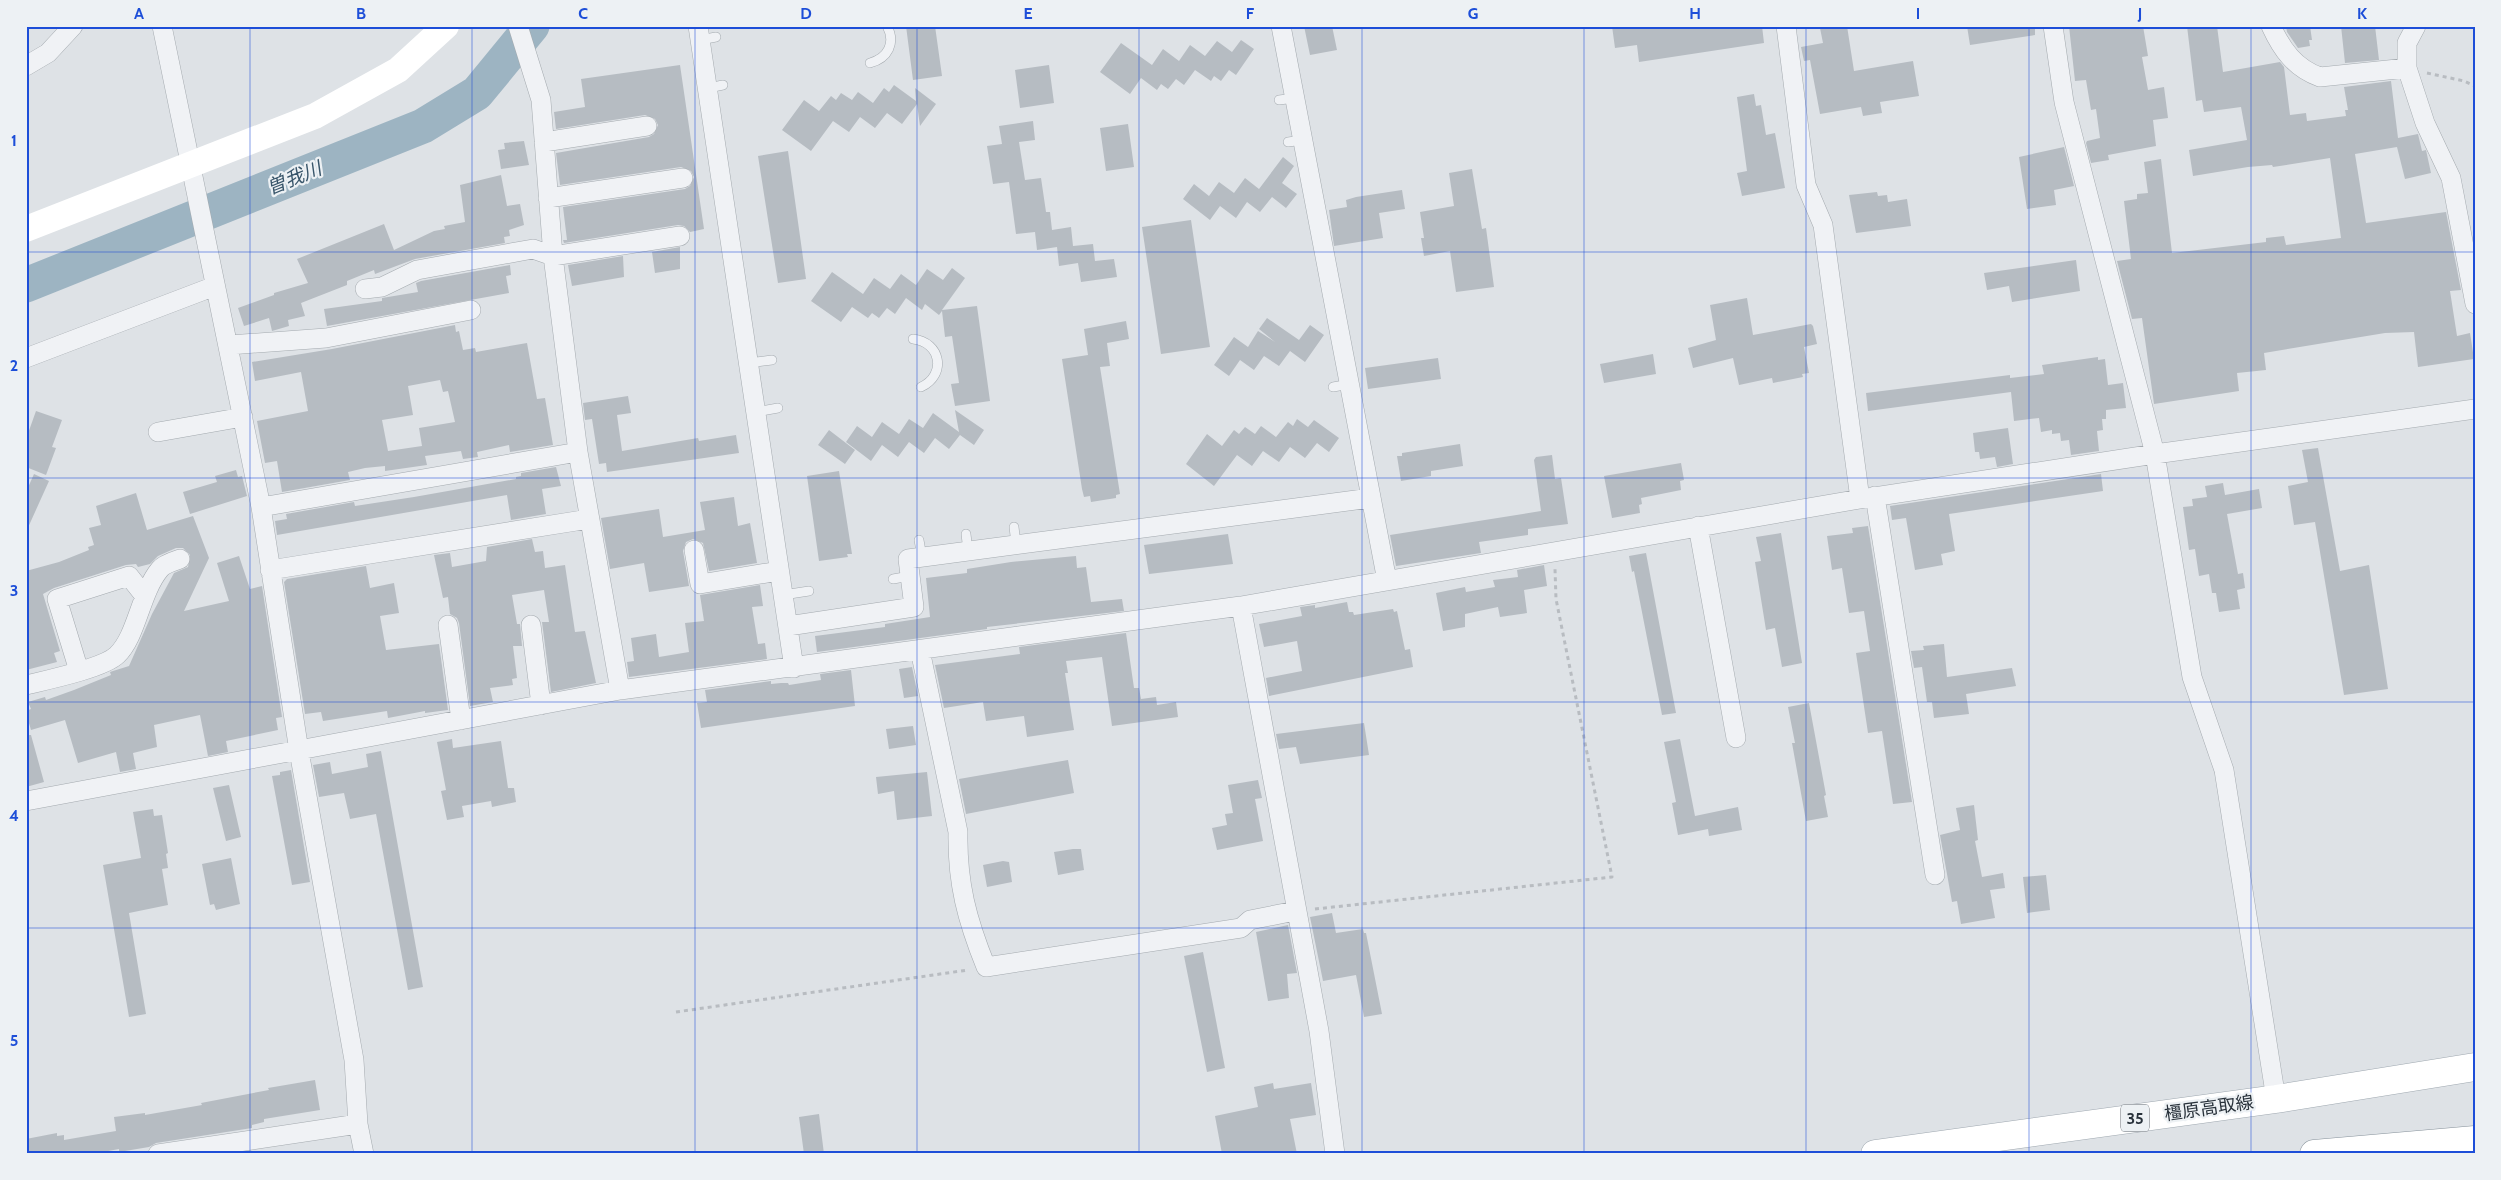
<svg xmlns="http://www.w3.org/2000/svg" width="2501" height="1180" font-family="Cabin,'Noto Sans JP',sans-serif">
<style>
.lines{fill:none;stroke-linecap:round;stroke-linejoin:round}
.river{stroke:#9db4c2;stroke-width:35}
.building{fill:#b6bcc2;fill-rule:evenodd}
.lane-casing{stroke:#a4aaaf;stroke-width:10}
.street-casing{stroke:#a4aaaf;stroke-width:20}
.primary-casing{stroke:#9fa8b0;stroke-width:29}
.highway-casing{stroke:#87929b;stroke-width:29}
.path{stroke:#b8bcc1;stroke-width:3;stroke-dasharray:4 4;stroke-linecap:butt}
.lane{stroke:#f0f2f5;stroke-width:9}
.street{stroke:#f0f2f5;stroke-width:19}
.secondary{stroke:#fff;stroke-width:26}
.primary{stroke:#fff;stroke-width:28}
.highway{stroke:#fff;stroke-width:28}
.grid{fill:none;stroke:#1d4ed8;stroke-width:1;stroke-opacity:0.55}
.labels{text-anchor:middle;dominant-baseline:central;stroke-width:4.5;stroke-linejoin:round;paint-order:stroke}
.shield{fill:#edf1f4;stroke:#646b72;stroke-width:1}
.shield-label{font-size:16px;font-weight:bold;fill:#29323b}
.street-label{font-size:18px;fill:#29323b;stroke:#edf1f4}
.water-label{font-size:19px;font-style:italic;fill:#38556a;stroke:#edf1f4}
.neatline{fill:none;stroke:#1d4ed8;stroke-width:2}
.grid-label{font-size:16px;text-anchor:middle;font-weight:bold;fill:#1d4ed8}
</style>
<rect width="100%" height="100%" fill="#dee2e6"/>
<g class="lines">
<!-- river -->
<path class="river" d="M26 285 423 126 477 93 532 26"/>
</g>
<!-- building -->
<path class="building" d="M906 26H935L942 76 913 80Z
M1304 26H1332L1337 50 1310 55Z
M1612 26H1651L1652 29 1667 26H1762L1764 43 1639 62 1637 45 1615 48Z
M1830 26H1847L1854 71 1913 61 1919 96 1880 102 1882 113 1863 116 1861 107 1820 114 1810 60 1804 61 1801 47 1823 43 1820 28Z
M1967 26H2035V35L1970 45Z
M2069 26H2143L2148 56 2142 57 2148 90 2164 87 2168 118 2153 120 2156 146 2108 155 2109 160 2091 163 2086 143 2087 141 2100 138 2096 109 2091 110 2086 80 2075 81Z
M2187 26H2217L2223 72 2280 62 2284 67 2290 115 2306 113 2307 121 2346 116 2345 110H2348L2344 87 2391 81 2398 138 2418 134 2422 151 2426 150 2431 173 2405 179 2397 147 2355 154 2366 223 2446 212 2461 290 2450 291 2457 336 2470 333 2474 359 2418 367 2414 332 2385 333 2264 353 2266 370 2237 373 2239 391 2154 404 2142 318 2132 319 2117 261 2131 259 2124 201 2137 199V194L2148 193 2144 162 2161 159 2172 253 2266 242V238L2284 236 2286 245 2341 238 2330 158 2273 167 2272 165 2248 167 2193 176 2189 150 2247 140 2241 107 2204 112 2202 100 2196 101Z
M2286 26H2310L2312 40H2309L2310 46 2298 48 2287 32Z
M2341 26H2375L2379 60 2345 63Z
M1241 40 1254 49 1236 75 1229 70 1221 81 1214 76 1211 81 1195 70 1184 85 1176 79 1168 89 1161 84 1157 90 1141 78 1130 94 1100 72 1121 43 1152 65 1163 49 1179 61 1190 45 1205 56 1217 41 1232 52Z
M680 65 704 229 690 232 684 226 678 225 564 243 563 240H567L563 207 685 189 690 186 694 177 691 171 681 167 560 185 556 153 649 137 654 134 658 125 655 119 645 115 556 129 554 112 585 107 581 79Z
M1049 65 1054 103 1020 108 1015 70Z
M894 85 916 101 915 88 936 104 920 126 917 104 902 124 887 113 875 128 860 117 849 132 833 121 811 151 782 130 804 100 819 111 831 96 836 100 841 93 852 100 858 92 873 103 884 88 889 92Z
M1754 94 1756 106 1761 105 1766 135 1775 133 1785 188 1742 196 1737 173 1747 171 1737 97Z
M1033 121 1035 140 1019 142 1025 180 1041 178 1046 212H1050L1052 230 1071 227 1073 246 1093 244 1095 261 1114 259 1117 277 1081 282 1078 263 1059 266 1057 247 1037 250 1035 232 1016 234 1009 182 993 184 987 146 1002 144 999 126Z
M1128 124 1134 167 1106 171 1100 128Z
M524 141 529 165 501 169 498 150 505 149 504 143Z
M2064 147 2074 186 2054 190 2056 205 2027 209 2019 157Z
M788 151 806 279 778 283 758 156Z
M1283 157 1294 166 1282 183 1297 194 1286 208 1272 197 1260 212 1247 202 1236 218 1220 206 1210 220 1183 199 1194 184 1209 196 1219 182 1234 193 1245 178 1259 189Z
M1472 169 1482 229 1486 228 1494 287 1456 292 1450 251 1424 256 1421 238H1424L1420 212 1454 206 1449 173Z
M501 175 507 206 520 204 524 225 509 230 510 236 504 237 505 243 415 259 375 274 374 270 347 281V285L301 303 305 316 288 320 289 326 272 331 269 318 244 326 238 308 274 295V293L308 283 297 259 384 224 394 250 434 231 445 229 444 226 465 222 460 185Z
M1402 190 1405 209 1379 213 1383 238 1334 246 1329 210 1347 207 1346 200 1356 197Z
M1877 192 1878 196 1887 195 1888 202 1907 199 1911 226 1856 233 1849 195Z
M1191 220 1210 347 1161 354 1142 227Z
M680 247V269L655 273 652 252Z
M623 256 624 277 572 286 568 265Z
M2076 260 2080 291 2012 302 2009 286 1987 290 1984 273Z
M510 265 511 275 506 276 509 293 327 326 324 309 382 301V298L418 292 416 283 421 281Z
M952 268 965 278 942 310 977 306 990 401 955 406 951 384 959 383 952 336 945 337 942 311 939 315 925 304 922 310 906 298 895 314 887 308 879 318 872 313 868 318 852 307 841 322 811 301 832 272 863 294 874 278 890 289 901 274 916 285 927 269 943 280Z
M1747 298 1753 335 1811 324 1813 326 1817 344 1804 347 1809 373 1802 374 1803 377 1773 383 1772 378 1739 385 1733 358 1693 368 1688 348 1716 340 1710 305Z
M1267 318 1299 340 1310 325 1324 335 1305 362 1290 351 1279 366 1264 356 1254 370 1240 360 1229 376 1214 365 1234 337 1248 347 1258 331 1275 342 1259 329Z
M1126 321 1129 339 1107 343 1110 366 1100 367 1120 494 1116 495V498L1091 502 1090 496 1084 497 1082 489 1062 359 1088 355 1084 329Z
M455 325 456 332 459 331 463 350 475 348 476 352 527 343 537 399 545 398 553 445 510 452 509 445 477 452 478 457 463 459 461 451 425 456 427 465 385 471V466L365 468 348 472 350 480 282 492 277 461 265 463 257 421 308 411 301 372 255 381 252 362 332 349ZM440 380 443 392 448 391 455 422 419 428 422 446 388 451 382 420 413 415 408 386Z
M1653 354 1656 374 1604 383 1600 364Z
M2098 357V360L2105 359 2108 385 2123 383 2126 408 2106 410V419H2102L2103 430 2097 431 2099 451 2071 455 2069 440 2061 441 2060 433 2052 434V430L2041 432 2039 418 2014 421 2011 392 1868 411 1866 393 2010 375V378L2044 374 2042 365Z
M1438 358 1441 379 1368 389 1365 368Z
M628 396 631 413 617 415 622 451 698 438 699 441 736 435 739 453 607 472 606 463 599 464 592 419 585 420 583 403Z
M955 410 984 430 974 445 960 435 949 449 935 438 924 453 909 442 898 457 882 445 871 461 846 442 857 426 872 437 882 422 899 434 909 419 923 428 933 413 959 432Z
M36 411 62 420 52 447 56 448 46 475 26 467V439Z
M1297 419 1308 427 1314 420 1339 438 1329 452 1317 443 1305 458 1290 447 1279 462 1263 451 1252 466 1237 455 1214 486 1186 464 1207 434 1222 446 1234 430 1239 434 1245 427 1255 434 1261 426 1276 437 1288 422 1293 426Z
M2008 428 2013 464 1997 467 1995 457 1980 459 1979 452H1975L1973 433Z
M829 430 855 450 845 464 818 445Z
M1460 444 1463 466 1431 471V476L1401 481 1397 456H1402V453Z
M2318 448 2340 571 2369 565 2388 689 2344 695 2315 522 2294 525 2288 486 2308 482 2302 450Z
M1552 455 1555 479 1561 478 1568 524 1528 529V535L1479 542 1481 553 1396 566 1390 535 1541 511 1534 460 1536 457Z
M1681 463 1684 480 1680 481 1681 490 1641 498 1642 504 1639 505 1640 513 1612 518 1604 476Z
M556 467 561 486 542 489 546 514 511 520 507 495 277 535 275 521 287 519 286 514 354 502 355 506 414 497 516 479V477L521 476V473Z
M236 470 238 477 242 476 247 496 190 514 183 492 217 482 215 476Z
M839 471 852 554H847L848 557 819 561 807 476Z
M34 474 49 481 26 532V492Z
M2101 474 2103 491 1949 514 1955 551 1941 554 1943 565 1915 570 1906 518 1892 520 1890 506Z
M2223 483 2225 495 2259 489 2262 508 2227 514 2238 574 2243 573 2245 588 2237 590 2240 609 2219 612 2216 593H2212L2209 574 2199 576 2195 549 2189 550 2183 507 2193 506 2192 499 2207 497 2205 486Z
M136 493 147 530 193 516 209 558 184 611 229 601 217 563 239 556 250 589 262 586 282 717 276 718 278 730 226 741 228 752 208 756 200 715 154 725 157 747 133 753 136 769 120 772 116 752 78 763 65 720 31 730 26 713V711L31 709 28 702 45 697 46 700 74 690 111 675 110 672 113 671 129 666 152 614 174 573 188 567 190 555 183 548H176L158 556 150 564 138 567 136 564 126 565 54 588 43 594 60 651 54 653 57 662 26 670V571L59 562 89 550 88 547 94 545 89 528 101 525 96 506Z
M734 497 738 526 750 523 757 563 709 571 703 543 693 539 686 542 683 551 689 586 649 592 644 563 610 569 601 518 659 509 663 537 705 530 700 502Z
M1868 526 1912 802 1893 804 1882 731 1868 733 1856 653 1870 651 1864 611 1849 613 1842 568 1832 570 1827 536 1853 533 1852 528Z
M1781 533 1802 663 1782 667 1775 628 1766 630 1755 562 1761 561 1756 537Z
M1228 534 1233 564 1149 574 1144 545Z
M532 539 535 552 543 551 545 568 565 565 575 632 585 631 596 683 551 692 542 622H549L544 590 512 595 517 624H520L522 646H513L517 678 512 679 513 685 490 688 493 702 470 706 459 623 457 618 450 614 448 597 443 598 434 555 450 553 452 567 486 561 487 547Z
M1646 553 1676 713 1662 715 1634 571 1632 572 1629 556Z
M1076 556 1077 568 1086 567 1091 602 1122 599 1124 611 987 627V629L817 652 815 636 885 627V624L930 617 926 578 967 573V569L1011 562Z
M1544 565 1547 586 1524 590 1527 613 1500 617 1498 607 1465 614V627L1443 631 1436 593 1465 587 1466 592 1495 587 1493 580 1518 577 1517 570Z
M366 566 370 588 394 583 399 613 380 616 386 650 439 644 448 710 425 713V711L388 718 387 711 323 721 321 712 305 714 284 582 287 579Z
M760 585 763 606 752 607 758 644 765 643 767 659 629 677 627 662 634 661 631 638 656 634 659 657 689 652 685 623 704 621 700 595Z
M1347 602 1349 612H1353L1354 615 1393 609 1394 612 1397 611 1405 650 1410 649 1413 667 1269 696 1266 678 1302 671 1297 641 1264 647 1259 624 1302 616 1300 607 1315 605V608Z
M1126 633 1134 688H1139L1141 699 1156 697 1157 705 1176 702 1178 717 1112 726 1102 657 1066 661 1068 673H1065L1074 730 1027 737 1024 716 986 721 983 702 944 708 935 665 1020 654 1019 647Z
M1944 644 1947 677 2012 668 2016 686 1966 694 1969 714 1934 718 1932 702H1927L1922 667 1914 668 1911 651 1924 650 1923 646Z
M912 667 918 696 904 698 899 669Z
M851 670 855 706 701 728 697 703 707 702 705 690 771 681V684L781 683H788L789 685 821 680 820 674Z
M1809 703 1826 795 1824 796 1828 817 1806 821 1792 743H1795L1788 707Z
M1364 723 1369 755 1300 764 1296 747 1279 749 1276 734Z
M913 726 916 745 889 749 886 729Z
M26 735H31L44 782 26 787Z
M452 739 453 748 501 741 508 788H514L516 802 492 807 491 801 462 806 464 817 447 820 441 791 446 790 437 742Z
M1680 739 1695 816 1738 807 1742 830 1709 836 1708 829 1678 835 1672 803 1676 802 1664 742Z
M381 751 423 987 408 990 376 814 350 819 344 793 319 797 313 765 330 762 332 774 368 767 366 754Z
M1068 760 1074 793 966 814 959 779Z
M291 770 310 882 292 885 272 776 280 775V772Z
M927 772 932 816 897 820 894 791 878 794 876 777Z
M1258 780 1262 798 1255 799 1263 841 1217 850 1212 828 1227 825 1225 814 1233 813 1228 785Z
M229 785 241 837 226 841 213 788Z
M1974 805 1978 840 1975 841 1982 877 2003 873 2005 888 1990 890 1995 918 1961 924 1957 901 1952 902 1940 835 1960 830 1956 808Z
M153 809 154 816 162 815 168 853 166 854 168 868 162 869 168 905 129 913 146 1014 129 1017 103 865 141 858 133 812Z
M1073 849H1081L1084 870 1058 875 1054 852Z
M231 858 240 904 216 910 214 904 210 905 202 864Z
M1003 861 1009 862 1012 882 987 887 983 865Z
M2046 875 2050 910 2027 913 2023 877Z
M1332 913 1336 933 1363 929 1364 933H1366L1382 1014 1364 1017 1356 975 1323 981 1310 917Z
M1288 925 1297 973 1287 974 1289 998 1268 1001 1256 932Z
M1203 952 1225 1068 1207 1072 1184 956Z
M315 1080 320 1110 264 1119V1122L252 1125V1128L156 1143 149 1147 119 1152V1149L92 1154H26V1139L57 1133V1136L64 1135V1140L116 1131 114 1117 145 1113V1115L202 1105 201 1103 269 1090 268 1088Z
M1273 1083 1274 1089 1311 1083 1316 1115 1290 1119 1297 1154H1222L1215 1116 1258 1107 1254 1087Z
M819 1114 824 1154H804L799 1117Z"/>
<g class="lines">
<!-- lane casing -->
<g class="lane-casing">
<path id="lane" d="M700 40 716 37
M870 63C888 58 896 43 887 26
M708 88 723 85
M1279 100 1295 98
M1288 142 1303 140
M913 339C941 342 947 375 921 387
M748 363 772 360
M1333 387 1350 384
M756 412 778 408
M1014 527 1016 544
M966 534 968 551
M919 540 922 557
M893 579 910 576
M783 595 809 591"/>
</g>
<!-- street casing -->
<g class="street-casing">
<path id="street" d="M162 26 261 507 299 751 354 1060 358 1124 364 1154
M518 26 541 100 553 256 578 452 620 690
M698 26 794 668
M1281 26 1387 581
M1786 26 1806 185 1823 225 1860 499
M2053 26 2064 102 2155 454 2192 677 2224 770 2276 1099
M2271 26C2282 50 2295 68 2320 77L2407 68
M2416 26 2407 43V68L2425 123 2451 178 2475 304
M26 66 48 53 73 26
M544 142 647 126
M548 198 683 178
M365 289 382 287 417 270 533 249 553 256 680 236
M229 345 326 338 471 310
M26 358 215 286
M158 432 243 417
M1875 496 1935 875
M261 507 578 452
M1698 526 1736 738
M694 550 700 584 779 571
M270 570 589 519
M1241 606 1319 1031 1335 1154
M448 625 461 720
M531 625 541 705
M788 626 914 607 908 559 1371 498
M920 650 958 832C957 883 967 920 986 967L1241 928 1250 920 1295 911
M79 671 57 599 129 576 144 595
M26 685C47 680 104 668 117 655 137 636 140 593 160 569 164 564 174 561 180 559
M26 801 620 690 1241 606 1860 499 2155 454 2475 409
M158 1154 358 1124"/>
</g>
<!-- primary casing -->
<g class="primary-casing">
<path id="primary" d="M1875 1154 2276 1099 2475 1067"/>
</g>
<!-- highway casing -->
<g class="highway-casing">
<path id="highway" d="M2314 1154 2475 1140"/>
</g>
<!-- path -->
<path class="path" d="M2427 73 2464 81 2475 86
M1315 909 1612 877 1556 599 1555 569
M676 1012 968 970"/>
<!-- lane -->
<use href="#lane" class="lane"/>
<!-- street -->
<use href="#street" class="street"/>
<!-- secondary -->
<path class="secondary" d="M26 229 315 116 398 70 446 26"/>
<!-- primary -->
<use href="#primary" class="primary"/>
<!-- highway -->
<use href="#highway" class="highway"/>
</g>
<!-- grid -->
<path class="grid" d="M250 26V1154M472 26V1154M695 26V1154M917 26V1154M1139 26V1154M1362 26V1154M1584 26V1154M1806 26V1154M2029 26V1154M2251 26V1154M26 252H2475M26 478H2475M26 702H2475M26 928H2475"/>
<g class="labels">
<!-- shield labels -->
<rect class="shield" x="2121" y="1104.5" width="28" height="27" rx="4"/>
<g class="shield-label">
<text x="2135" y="1118">35</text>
</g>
<!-- street labels -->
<g class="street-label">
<text transform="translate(2209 1108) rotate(-8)">橿原高取線</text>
</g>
<!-- water labels -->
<g class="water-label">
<text transform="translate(294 178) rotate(-22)">曽我川</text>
</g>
</g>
<!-- border -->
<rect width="2501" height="1180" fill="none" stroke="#edf1f4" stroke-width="55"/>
<rect x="28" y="28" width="2446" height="1124" class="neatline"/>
<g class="grid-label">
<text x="139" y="19">A</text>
<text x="361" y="19">B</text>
<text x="583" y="19">C</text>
<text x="806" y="19">D</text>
<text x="1028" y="19">E</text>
<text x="1250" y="19">F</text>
<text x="1473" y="19">G</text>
<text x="1695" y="19">H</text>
<text x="1918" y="19">I</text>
<text x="2140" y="19">J</text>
<text x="2362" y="19">K</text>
<text x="14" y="146">1</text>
<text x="14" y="371">2</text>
<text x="14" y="596">3</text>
<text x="14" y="821">4</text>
<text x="14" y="1046">5</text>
</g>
</svg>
